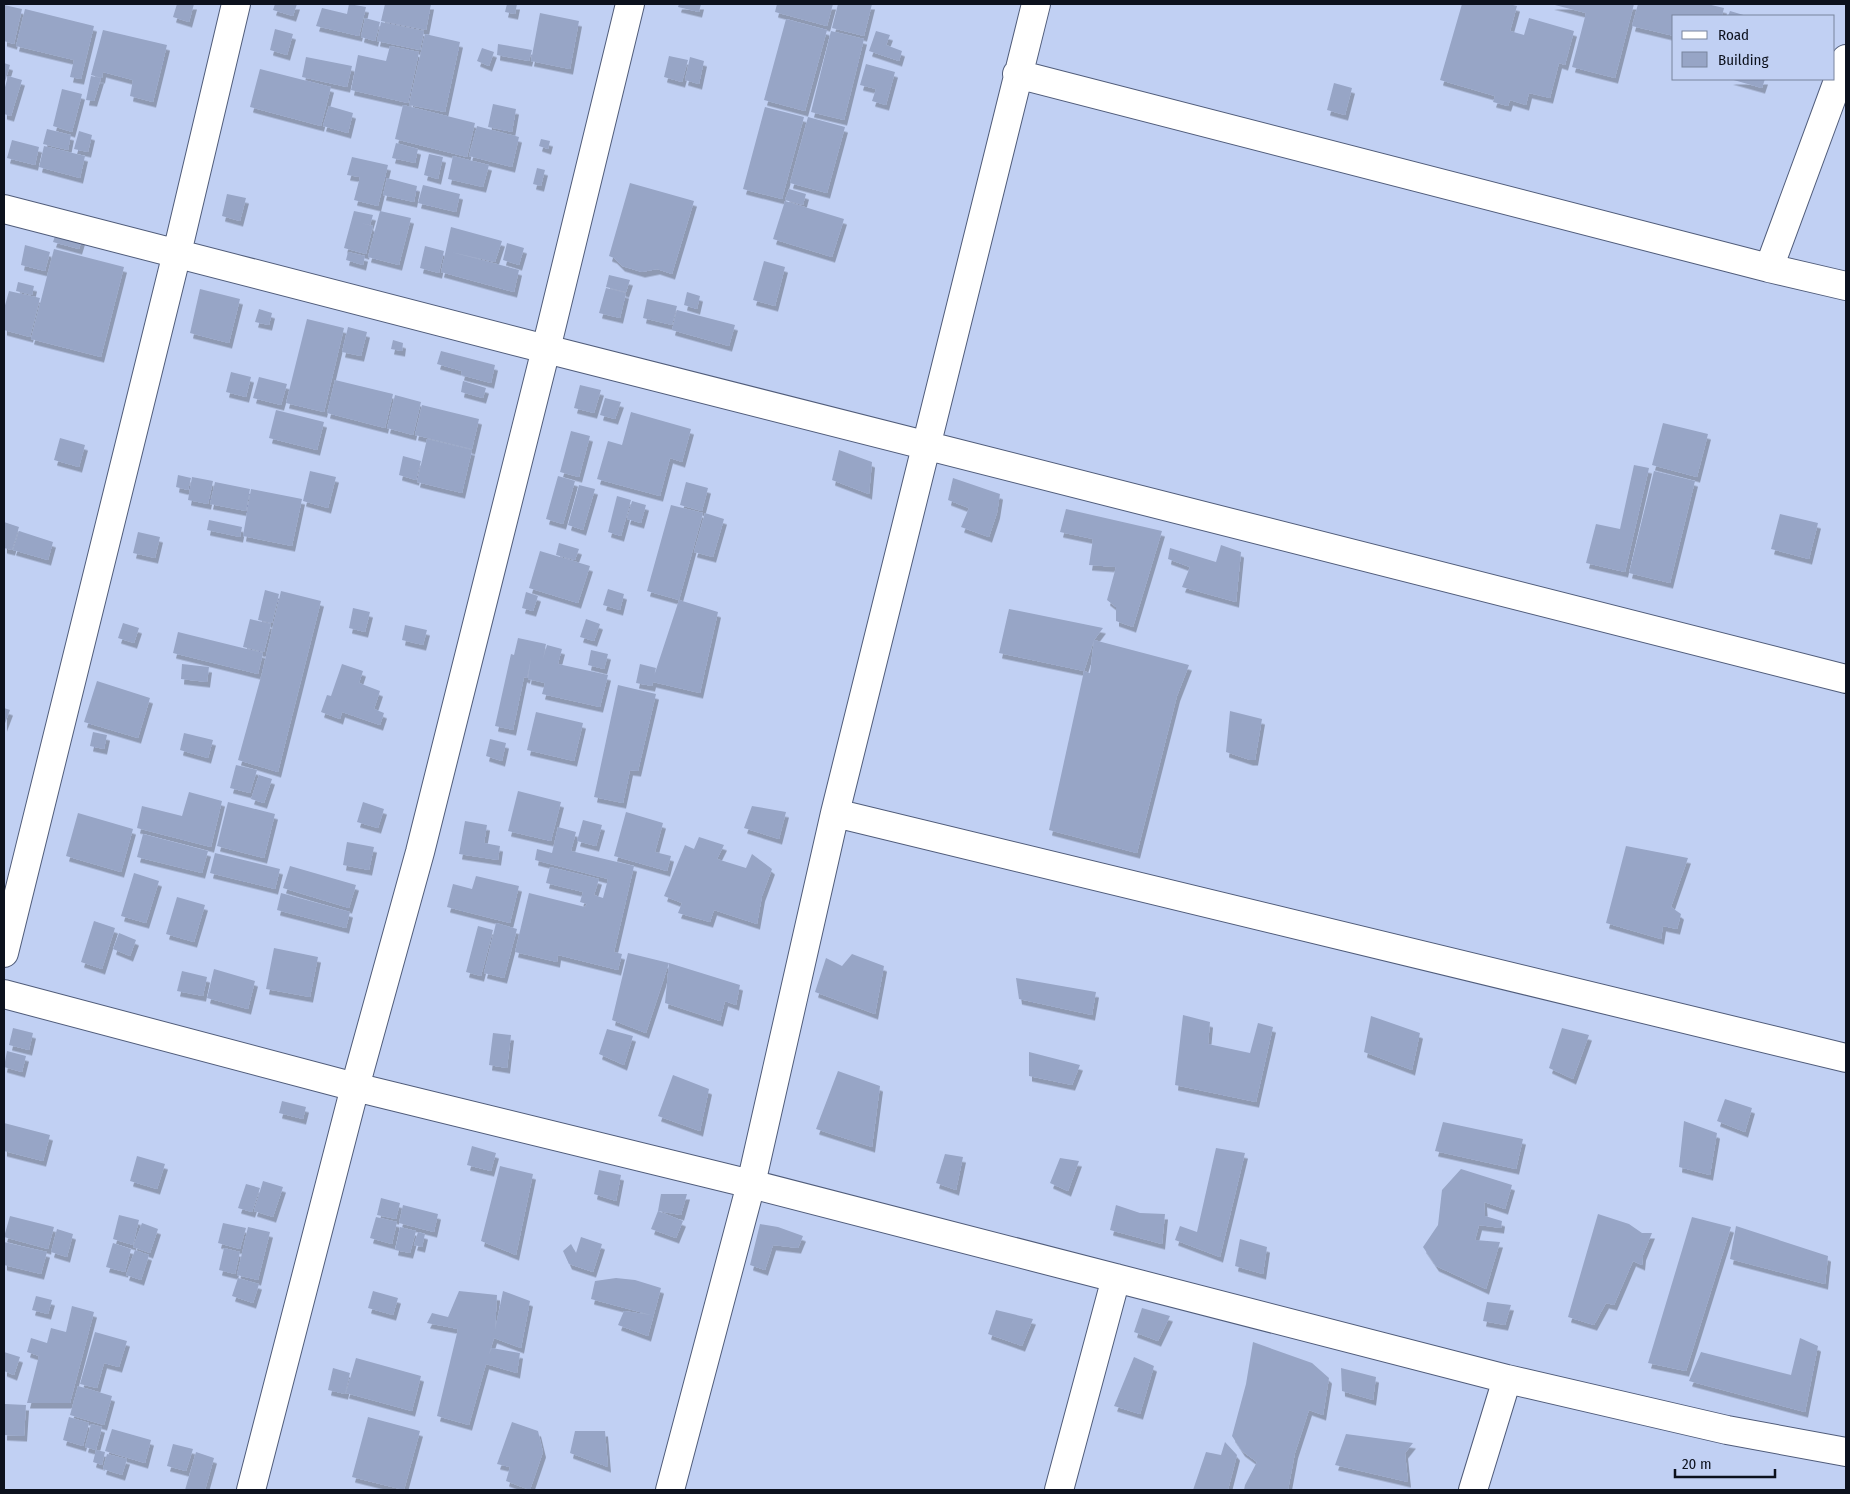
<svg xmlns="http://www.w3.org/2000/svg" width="1850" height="1494" font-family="'Fira Sans Condensed',sans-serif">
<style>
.building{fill:#97a5c6;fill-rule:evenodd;filter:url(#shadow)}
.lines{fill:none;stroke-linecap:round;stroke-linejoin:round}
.minor-casing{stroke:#505c7a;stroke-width:30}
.minor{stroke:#fff;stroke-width:28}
</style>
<defs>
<filter id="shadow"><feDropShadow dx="3" dy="5.5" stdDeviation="0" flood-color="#0004"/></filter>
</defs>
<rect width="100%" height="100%" fill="#c1d0f3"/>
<!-- building -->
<path class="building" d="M177 4H194L189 22 173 17Z
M275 4H297L293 16 273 10Z
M349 4 366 7 359 36 316 26 322 8 347 14Z
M385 4H431L426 30 381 21Z
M507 4H517L515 14 505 12Z
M679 4H701L699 12 678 7Z
M777 4H833L827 26 775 12Z
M838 4H872L864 36 832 28Z
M1462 4H1509L1517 6 1510 31 1524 35 1529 18 1574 31 1565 65 1559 63 1550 98 1529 93 1526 105 1510 100 1508 106 1493 102 1495 96 1440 80Z
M1551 4H1634L1615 78 1572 67 1586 13Z
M1638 4H1707L1724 8 1722 16H1674V36L1632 26Z
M4 5 22 9 14 44 4 41Z
M25 9 94 26 81 79 70 77 74 60 16 46Z
M1730 11 1747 16H1728Z
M540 13 579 21 570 69 531 61Z
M365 18 380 22 375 41 361 37Z
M786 19 827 30 805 111 764 100Z
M381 22 424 31 420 50 377 41Z
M275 29 293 34 287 55 270 50Z
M103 30 167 45 153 102 130 96 133 80 103 72 102 78 91 75Z
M831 31 864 39 844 120 811 112Z
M876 31 890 35 886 45 902 51 899 61 869 51Z
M425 34 460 42 445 112 409 105Z
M498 44 532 50 529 61 497 55Z
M390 46 419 52 408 103 351 90 358 55 386 61Z
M482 48 494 52 489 66 477 61Z
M669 56 688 60 682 82 664 77Z
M306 57 352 66 347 87 302 77Z
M690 57 704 61 699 84 685 80Z
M4 63 10 65 4 85Z
M866 64 895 72 886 105 872 101 876 89 860 85Z
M260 69 331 87 321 126 250 107Z
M8 76 22 80 11 116 4 114V91Z
M91 76 101 78 94 101 86 100Z
M1730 79H1765L1762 88Z
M1334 83 1352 88 1345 115 1327 110Z
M62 89 82 94 72 132 53 126Z
M493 104 516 109 512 132 488 127Z
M403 105 475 123 467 157 395 139Z
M329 106 353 113 348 133 323 126Z
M765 107 804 117 782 199 743 189Z
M808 117 845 127 827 193 790 183Z
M477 126 519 137 512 167 469 156Z
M47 129 71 135 68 150 43 144Z
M79 131 92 135 88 152 74 149Z
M541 139 550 141 548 149 539 146Z
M12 140 39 147 35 165 7 158Z
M396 143 418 149 415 163 392 158Z
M44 146 85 156 80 178 39 167Z
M429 154 443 157 438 179 424 175Z
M453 156 489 165 483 187 448 179Z
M352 157 388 165 378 206 354 200 360 177 347 175Z
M537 168 545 170 541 186 533 184Z
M387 178 417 186 414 202 383 195Z
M630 183 694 201 672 274 657 269 642 272 622 266 614 258 609 256Z
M423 185 460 194 456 212 418 203Z
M789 189 806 194 803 205 785 200Z
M227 194 246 198 240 221 222 216Z
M785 201 844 219 832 257 773 239Z
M354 211 373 215 370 225 360 223 373 226 366 254 344 248Z
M380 211 411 218 399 265 368 257Z
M451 227 502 241 495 262 451 252 519 270 514 292 441 272Z
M57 230 83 236 79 249 53 242Z
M507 243 524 248 519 265 503 260Z
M25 245 50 252 45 271 21 265Z
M425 246 444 251 439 273 420 268Z
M54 249 124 267 101 357 31 339Z
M348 252 365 256 363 265 346 260Z
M764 261 785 267 775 306 753 300Z
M609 275 630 280 626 292 606 287Z
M18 282 34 286 32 295 16 291Z
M606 288 626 293 620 318 599 313Z
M200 289 240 299 229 343 190 333Z
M9 291 40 298 30 337 4 330V309Z
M687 292 700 296 697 309 684 305Z
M647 299 677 306 672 325 643 318Z
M259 309 272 313 269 325 255 322Z
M677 310 735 325 729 346 672 330Z
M307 319 344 328 324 412 286 403Z
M348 327 367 332 361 356 342 352Z
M393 340 403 343 402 351 391 349Z
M441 351 495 365 491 383 461 375 462 371 437 364Z
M231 372 251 377 246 397 226 392Z
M259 377 287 384 281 405 253 398Z
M335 380 393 394 385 428 327 413Z
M463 381 486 388 483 398 461 392Z
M580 385 601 390 594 413 574 408Z
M395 395 421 402 413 435 387 428Z
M605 398 621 402 615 419 600 415Z
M422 405 479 419 472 449 415 435Z
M276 410 324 422 317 450 269 438Z
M631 412 691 429 682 462 670 458 660 496 597 479 608 441 622 445Z
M1663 423 1708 434 1697 477 1652 465Z
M571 431 590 436 579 477 560 472Z
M60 438 85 445 79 467 54 460Z
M427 439 472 450 462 493 417 482Z
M839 450 872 462 869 494 832 480Z
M403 456 421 461 416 480 399 475Z
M1634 465 1649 468 1625 572 1586 563 1596 524 1620 529Z
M310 471 336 477 328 508 303 501Z
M1654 471 1695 481 1670 583 1629 573Z
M178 475 191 478 188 490 176 487Z
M558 476 575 481 563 524 546 519Z
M192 477 213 481 208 504 188 500Z
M953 478 1000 494 997 513 989 537 961 527 969 508 948 500Z
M215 482 250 489 246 511 210 504Z
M686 482 708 488 702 511 680 505Z
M579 485 595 489 583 530 568 525Z
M251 489 302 499 292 546 243 536Z
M617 496 631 500 621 536 608 532Z
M632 501 646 505 641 523 627 519Z
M671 505 703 513 679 600 647 591Z
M1066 509 1162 531 1133 627 1116 621V607L1107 600 1116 567 1089 565 1093 539 1060 532Z
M705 513 724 519 713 557 694 552Z
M1780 514 1818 523 1809 559 1771 549Z
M209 520 242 527 240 537 207 530Z
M4 522 19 527 12 550 4 548Z
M19 531 53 542 48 560 13 550Z
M138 532 160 537 155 558 133 553Z
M559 543 579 549 575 560 556 555Z
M1221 545 1241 552 1236 602 1182 587 1190 567 1168 559 1170 548 1216 562Z
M540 551 590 566 578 603 529 588Z
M608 589 624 594 620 610 603 605Z
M265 590 279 594 272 623 258 620Z
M281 591 321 601 278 772 238 760 262 673Z
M526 592 538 596 533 611 522 608Z
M679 600 718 612 700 693 653 682 652 686 636 683 640 664 656 668 654 676Z
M353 608 370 612 365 632 349 628Z
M1009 609 1103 628 1094 640 1189 665 1177 696 1137 853 1049 830 1084 671 999 653ZM1094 640 1090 673 1084 671Z
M250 619 271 624 264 652 243 647Z
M586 619 600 624 594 641 580 637Z
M123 623 139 628 134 643 118 638Z
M405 625 427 630 423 645 402 640Z
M178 632 263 653 258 674 173 653Z
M518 638 546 644 543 659 547 645 562 649 558 664 608 675 600 707 542 694 545 683 528 679 531 658 527 678 524 677 513 730 495 726 511 654 514 655Z
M591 650 608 654 604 669 588 665Z
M182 664 209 667 207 682 181 679Z
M342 664 363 671 359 683 380 691 374 709 384 713 380 725 342 712 340 719 321 712 327 695 331 696Z
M97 681 150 698 138 738 84 722Z
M618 685 656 694 638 771 630 770 623 803 594 797Z
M4 708 10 710 4 726Z
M1230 711 1262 719 1255 760H1250L1226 752Z
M536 712 583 723 574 761 527 750Z
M93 732 107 735 104 749 90 746Z
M184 733 213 740 208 758 180 750Z
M490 739 506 743 502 761 486 756Z
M236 765 257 770 250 793 230 788Z
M259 775 272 779 264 803 251 799Z
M518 791 561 802 551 841 508 831Z
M189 792 222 801 211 847 137 828 142 806 182 816Z
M228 802 275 814 264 858 217 846Z
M363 802 384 809 378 828 357 822Z
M752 806 786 812 779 839 744 828Z
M626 812 663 823 655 852 671 856 667 871 614 856Z
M78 813 133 829 121 872 66 856Z
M583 820 602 825 596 846 577 841Z
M465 821 487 825 484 843 500 846 498 860 459 854Z
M558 827 576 832 571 851 634 866 614 952 622 954 618 970 558 955 557 962 515 952 529 893 585 907 587 904 580 902 583 892 546 883 550 867 599 879 594 895 603 898 608 879 535 860 537 849 552 853Z
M143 834 208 851 202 873 137 857Z
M699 837 724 845 717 859 746 868 752 854 772 869 762 896 757 924 714 910 710 922 678 913 682 903 664 896 685 845 694 849Z
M347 842 374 847 369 870 343 865Z
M1626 846 1688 858 1671 907 1681 914 1677 929 1663 926 1661 939 1606 923Z
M215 853 280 869 275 889 210 873Z
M290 866 356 885 349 908 283 888Z
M134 873 159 881 146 923 121 916Z
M476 876 519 886 510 923 447 907 453 884 472 889Z
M281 893 350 912 346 928 277 910Z
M177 897 205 905 194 942 166 934Z
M94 921 115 928 102 969 81 962Z
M496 923 517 929 504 978 484 973Z
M478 926 493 930 481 976 466 972Z
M119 933 136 940 130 956 113 949Z
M274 948 318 957 310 997 266 989Z
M628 953 669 963 646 1033 612 1020Z
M852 954 884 966 875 1014 815 992 826 958 842 966Z
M669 963 740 985 736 1005 725 1001 720 1021 665 1003Z
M214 969 255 981 248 1009 207 998Z
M182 971 207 977 203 996 177 991Z
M1016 978 1096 992 1092 1015 1019 999Z
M1183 1015 1210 1022 1208 1044 1250 1053 1258 1023 1273 1027 1256 1102 1175 1085Z
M1371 1016 1420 1033 1412 1070 1364 1052Z
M13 1028 33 1033 29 1050 9 1045Z
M1562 1028 1589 1035 1573 1079 1549 1068Z
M607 1029 633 1036 624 1065 599 1054Z
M493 1033 511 1035 507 1068 489 1065Z
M7 1051 26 1056 22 1072 4 1067Z
M1029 1052 1080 1065 1072 1085 1029 1076Z
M838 1071 880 1086 872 1147 816 1129Z
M673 1075 709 1089 700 1131 658 1116Z
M1725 1099 1752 1108 1745 1132 1717 1121Z
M282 1101 306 1107 303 1119 279 1113Z
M1684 1121 1717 1133 1710 1175 1679 1167Z
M1443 1122 1523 1139 1516 1169 1435 1151Z
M4 1123 50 1135 43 1161 4 1151Z
M472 1146 496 1153 491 1171 467 1165Z
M1216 1148 1245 1153 1220 1257 1175 1240 1180 1226 1197 1232Z
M945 1154 963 1157 956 1190 936 1183Z
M137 1156 165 1164 157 1189 130 1181Z
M1060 1158 1079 1161 1068 1191 1050 1183Z
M500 1166 533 1174 516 1255 481 1241Z
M1461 1169 1512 1185 1505 1209 1484 1202 1485 1216 1502 1221 1501 1228 1479 1225 1475 1240 1500 1242 1486 1289 1436 1266 1423 1247 1438 1225 1442 1190Z
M599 1170 621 1175 616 1201 594 1194Z
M263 1181 283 1187 273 1217 254 1211Z
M246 1184 260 1188 252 1212 238 1208Z
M661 1194H687L681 1215 658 1211 683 1221 676 1238 651 1229 658 1211Z
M381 1198 400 1203 396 1219 377 1215Z
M403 1205 438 1214 434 1232 399 1223Z
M1116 1205 1140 1213 1165 1214 1162 1244 1110 1230Z
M1598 1214 1629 1224 1642 1233H1652L1643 1255 1642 1265 1633 1261 1614 1305 1606 1303 1594 1325 1568 1317Z
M119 1215 139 1220 133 1245 113 1239Z
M10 1216 54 1227 48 1249 4 1237Z
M376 1217 397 1222 392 1244 370 1238Z
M1692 1217 1731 1227 1686 1371 1648 1363Z
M142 1223 158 1229 150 1253 133 1247Z
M223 1223 246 1228 240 1249 218 1243Z
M760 1224 778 1227 803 1236 798 1248 773 1245 765 1270 750 1265Z
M1736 1226 1828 1256 1825 1284 1730 1259Z
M248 1227 270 1232 258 1280 237 1275Z
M400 1227 416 1231 410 1253 395 1250Z
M57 1229 73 1234 67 1257 51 1252Z
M418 1232 425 1234 422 1247 414 1245Z
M581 1237 602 1244 593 1272 569 1264 563 1251 571 1244 576 1253Z
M1240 1239 1267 1247 1263 1274 1235 1266Z
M4 1242 47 1252 41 1274 4 1265Z
M113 1243 131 1249 125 1272 106 1267Z
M224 1248 240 1252 235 1274 219 1270Z
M135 1250 149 1255 141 1280 126 1275Z
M238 1278 259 1284 253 1303 232 1296Z
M616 1278 635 1280 661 1288 648 1336 618 1325 624 1311 651 1315 591 1299 595 1281Z
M373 1291 398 1298 393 1315 368 1308Z
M459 1291 497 1295 495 1330 503 1291 530 1301 521 1348 494 1338 489 1354 492 1348 520 1353 517 1373 486 1364 469 1425 437 1416 458 1329 427 1323 432 1313 448 1317Z
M36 1296 52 1300 48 1314 32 1310Z
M1487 1302 1511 1305 1505 1325 1483 1321Z
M72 1306 94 1312 70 1403H27L39 1356 27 1352 31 1338 47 1343 51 1328 66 1332Z
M1142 1308 1170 1316 1158 1341 1134 1332Z
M996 1310 1033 1319 1022 1346 988 1334Z
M95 1332 127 1341 119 1367 104 1363 97 1388 80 1384Z
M1800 1338 1818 1346 1805 1412 1689 1381 1701 1352 1791 1375Z
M1253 1342 1312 1363 1329 1378 1323 1415 1309 1410 1295 1453 1288 1490H1244L1245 1485 1257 1462 1242 1451 1232 1436 1246 1384Z
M4 1352 20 1357 14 1375 4 1371Z
M1134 1357 1154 1366 1140 1414 1114 1406Z
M356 1358 421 1376 412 1411 346 1393Z
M333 1368 350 1373 345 1394 328 1390Z
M1341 1368 1376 1377 1373 1400 1342 1391Z
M78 1386 112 1396 104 1425 70 1415Z
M5 1404 26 1405 24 1436 4 1435Z
M69 1417 89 1423 83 1446 63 1440Z
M368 1417 420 1431 404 1490 352 1477Z
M512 1422 538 1431 543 1452 530 1490 506 1481 510 1467 497 1464Z
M91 1424 102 1427 96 1450 85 1447Z
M112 1429 151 1440 145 1463 105 1451Z
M575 1431H605L608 1467 570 1453Z
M1346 1434 1413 1443 1405 1453 1408 1482 1335 1465Z
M1225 1442 1237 1455 1228 1490H1193L1206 1452 1221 1455Z
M173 1444 193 1449 186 1471 167 1466Z
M96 1450 105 1452 102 1465 93 1462Z
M196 1452 214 1458 205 1490H185Z
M107 1454 127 1459 122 1475 103 1469Z"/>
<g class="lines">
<!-- minor casing -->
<g class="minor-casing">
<path id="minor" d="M1017 74 1769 268 1846 286
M4 209 546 349 1846 679
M1769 268 1846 59
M835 813 1846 1058
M4 953 177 253 236 4
M4 994 355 1087 751 1184 1507 1379 1727 1430 1846 1452
M251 1490 355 1087 420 852 546 349 630 4
M670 1490 751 1184 835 813 1036 4
M1059 1490 1116 1278
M1473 1490 1507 1379"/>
</g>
<!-- minor -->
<use href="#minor" class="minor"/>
</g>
<!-- border -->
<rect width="1850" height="1494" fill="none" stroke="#0c111d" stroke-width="10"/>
<!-- legend -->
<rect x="1672" y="15" width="162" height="65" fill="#c1d0f3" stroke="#79849d"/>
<rect x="1682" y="31" width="25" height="8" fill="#ffffff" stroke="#79849d"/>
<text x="1718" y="40" font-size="15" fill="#0c111d">Road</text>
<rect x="1682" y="52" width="25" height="15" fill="#97a5c6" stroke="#79849d"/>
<text x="1718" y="65" font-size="15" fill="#0c111d">Building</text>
<!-- scale -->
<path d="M1675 1469v8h100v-8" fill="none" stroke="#0c111d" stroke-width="2.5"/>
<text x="1682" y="1469" font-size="15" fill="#0c111d" stroke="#c1d0f3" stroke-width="4" paint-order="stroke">20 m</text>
</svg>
